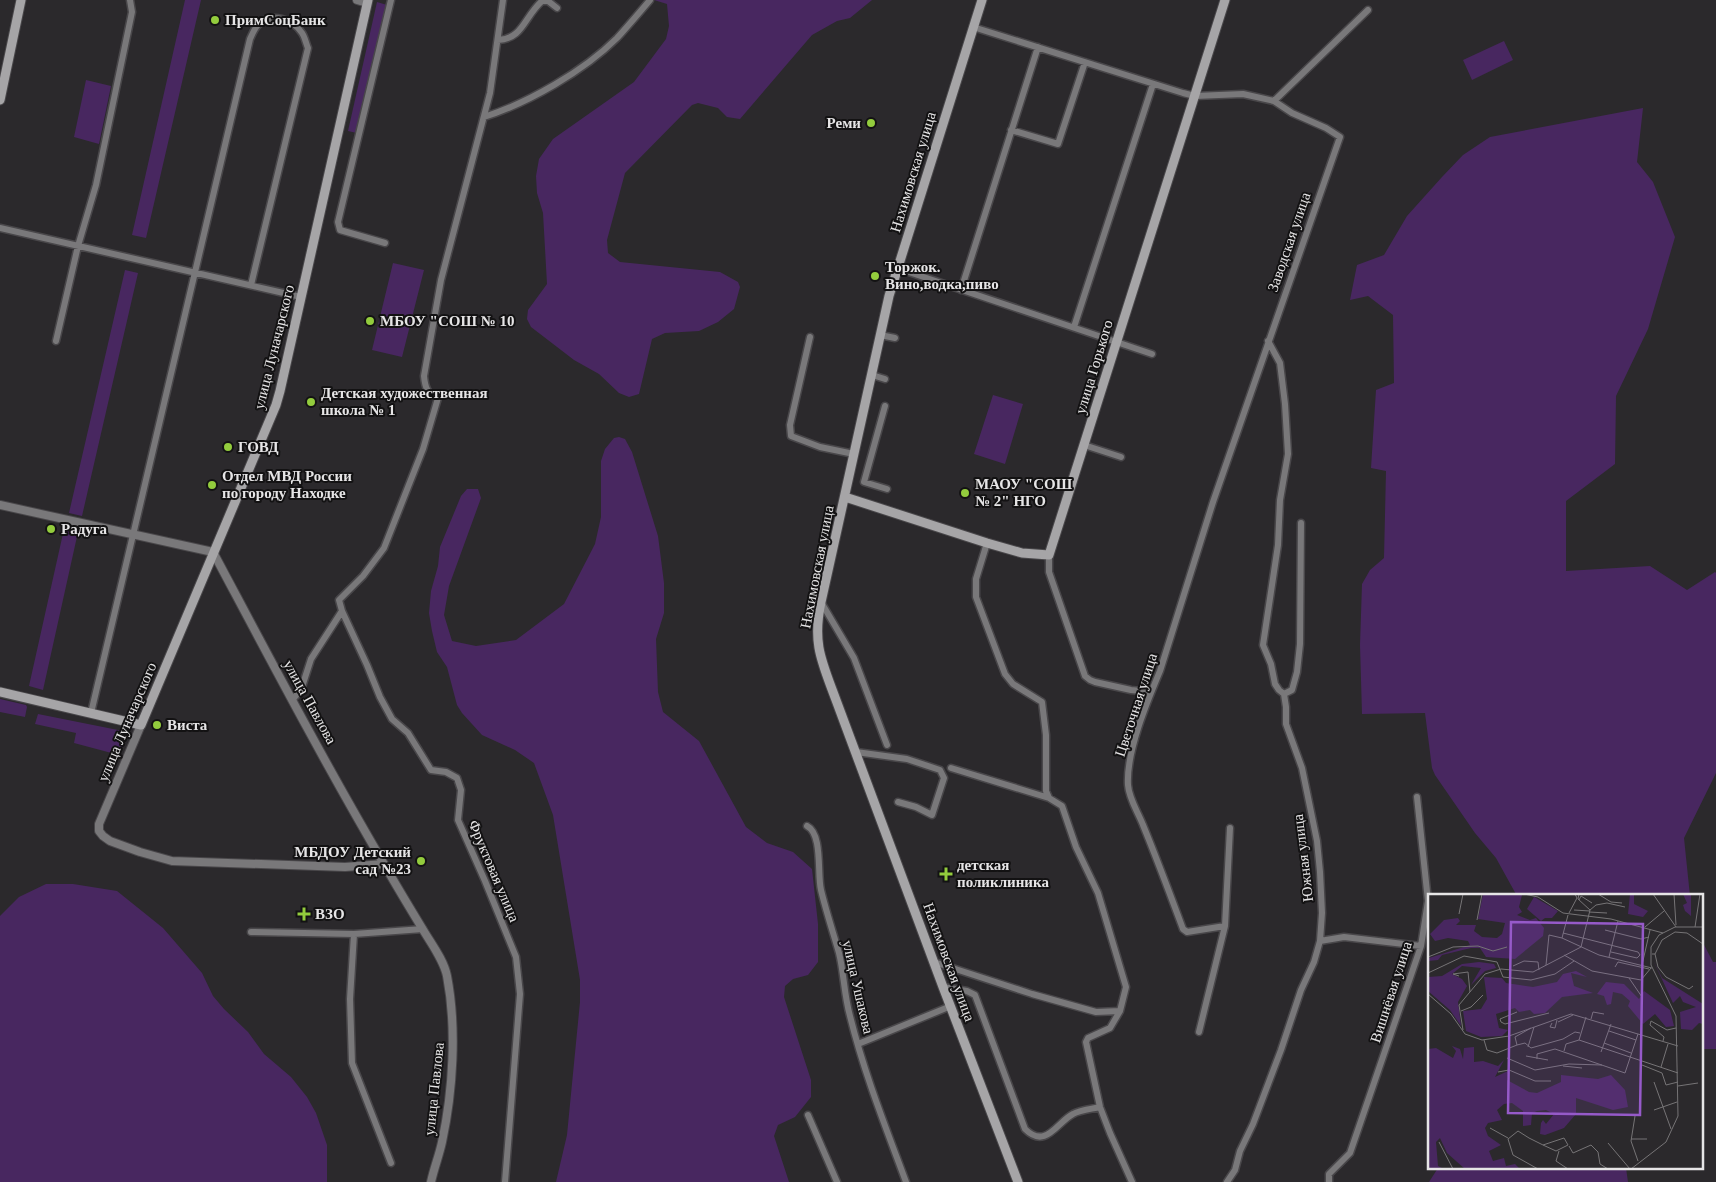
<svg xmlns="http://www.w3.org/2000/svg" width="1716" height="1182" font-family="'Times New Roman',serif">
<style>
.green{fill:#482760}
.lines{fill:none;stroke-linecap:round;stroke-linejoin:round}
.minor-casing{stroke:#49474a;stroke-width:9}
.tertiary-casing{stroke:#49474a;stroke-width:10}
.secondary-casing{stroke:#49474a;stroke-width:11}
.minor{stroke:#79787a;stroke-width:6}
.tertiary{stroke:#79787a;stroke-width:8}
.secondary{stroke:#a6a5a7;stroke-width:9}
.poi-dot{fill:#93cc3d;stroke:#131213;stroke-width:2}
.labels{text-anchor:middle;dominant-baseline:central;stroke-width:4;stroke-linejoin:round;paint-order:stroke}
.poi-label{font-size:15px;font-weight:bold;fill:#e6e5e6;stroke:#131213;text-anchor:start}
.street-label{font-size:15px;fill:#e6e5e6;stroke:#131213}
.inset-road{fill:none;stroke:#767476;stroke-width:1}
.view{fill:#965ac9;fill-opacity:0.15;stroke:#965ac9;stroke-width:2.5}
.inset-edge{fill:none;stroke:#e6e5e6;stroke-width:2.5}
</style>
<rect width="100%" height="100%" fill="#2b292c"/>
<!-- green -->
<path class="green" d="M185 0H201L146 238 132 235Z
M654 0H872L850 18 837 21 812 35 740 119 727 117 718 108 698 103 692 105 625 173 607 240 608 253 620 262 720 272 738 282 740 287 734 309 718 322 699 331 665 333 652 339 639 394 629 397 619 393 599 374 574 360 531 327 527 319 528 310 547 284 543 213 537 193 536 176 539 159 553 139 634 82 666 39 669 26 667 4Z
M377 2 387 5 357 133 348 131Z
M1504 41 1513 60 1472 80 1463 60Z
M86 80 111 86 99 144 74 137Z
M1643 108 1637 162 1653 182 1675 237 1648 329 1616 396 1615 464 1566 501V571L1650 566 1687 590 1715 572 1716 573V773L1684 838 1690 896H1517L1496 858 1475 833 1435 775 1432 768 1425 713 1362 714 1360 645 1362 584 1370 570 1384 558 1386 471 1371 468 1376 390 1394 383 1393 315 1368 296 1350 300 1357 265 1384 255 1407 216 1442 177 1463 155 1490 137Z
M393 263 424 270 402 357 372 350Z
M125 270 138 273 82 516 69 513Z
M993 395 1023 404 1005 464 974 454Z
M619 437 625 439 632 452 658 536 664 583V613L656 639 658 692 663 712 699 741 746 827 767 843 793 852 812 869 818 924V962L808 975 793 979 785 986 784 997 811 1080V1097L795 1117 778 1125 774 1136 789 1182H556L567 1135 580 1002V980L553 815 534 763 515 750 482 735 462 713 457 705 447 667 437 652 432 631 429 613 431 591 438 566 440 547 461 496 467 489H478L481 498 449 586 444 615 452 641 476 646 516 640 564 604 595 544 601 517V461L605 449 614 438Z
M64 529 78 532 43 690 29 686Z
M0 699 26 705 27 707 25 717 0 712Z
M38 714 123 731 126 736 119 755 74 743 76 733 35 724Z
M46 884H73L117 891 163 928 202 973 213 996 224 1009 248 1032 264 1054 291 1077 307 1097 316 1113 327 1145V1182H0V916L19 897Z
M1702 941 1713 962H1716V1049H1702Z
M1438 1168H1626L1628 1182H1429Z"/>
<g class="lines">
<!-- minor casing -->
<g class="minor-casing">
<path id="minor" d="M973 27 1183 93 1195 96 1243 94 1274 101 1292 113 1326 128 1340 137 1213 502 1160 671C1147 702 1126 752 1128 785 1129 799 1138 812 1143 825 1157 859 1170 894 1183 929L1187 932 1225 926
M498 40C523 39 524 17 542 1H548L557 8
M1274 101 1368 10
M484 117C528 103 584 71 617 38 628 26 639 13 650 0
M1011 130 1058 144 1085 62
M0 228 301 297
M385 243 340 230 338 222 391 0
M897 268 1152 354
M961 290 1038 47
M1074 327 1153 84
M880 335 895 338
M810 337 790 425 791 436 820 447 854 454
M56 341 78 246 96 185 132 12 130 0
M1268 341 1280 363 1285 404 1288 454 1280 500 1278 545 1263 645 1271 664 1275 684 1279 690 1284 694
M872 375 885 379
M885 406 864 482 887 489
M1084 445 1121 457
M987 543 976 579V597L1005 674 1013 684 1042 702 1046 735V791L1049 798 1062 806 1076 847 1098 893 1126 987 1120 1011 1110 1028 1088 1038 1086 1042 1100 1107 1110 1133 1132 1182
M1049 555V572L1085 676 1090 680 1095 682 1131 690 1151 692
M821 602 854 658 887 745
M342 611 367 665 380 697 392 719 408 733 431 770 446 772 457 778 461 790 458 820 485 881 516 957 520 994 505 1182
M1284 694 1292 690 1297 672 1300 644 1301 523
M292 700 301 690 311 659 342 611 339 600 363 576 384 548 423 449 438 398C427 394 425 387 424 376L441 280 490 93 503 0
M91 713 250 39C252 35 254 29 258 25 271 12 293 19 302 33 305 37 306 44 308 48L251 285
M856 752 907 759 940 770 944 778 932 815 916 807 898 802
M951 768 1049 798
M807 826C823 834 817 874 821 890 826 911 833 932 839 953 844 973 844 995 850 1016 864 1073 886 1128 906 1182
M251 932 354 934
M1320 941 1344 937 1421 946
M934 962 1032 994 1096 1012 1120 1011
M943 987 967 991 975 995 1025 1129C1046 1150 1057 1122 1073 1114 1080 1110 1092 1109 1100 1107
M1199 1032 1225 926 1230 828
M858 1044 951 1006
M808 1115 837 1182
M391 1163 352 1063 350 999 354 934 423 929
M1227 1182 1235 1170 1240 1151 1253 1124 1281 1050 1301 990 1314 962 1320 941 1322 913 1320 872 1317 841 1302 768 1286 724V707L1284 694
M1329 1182V1174L1350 1153 1421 946 1428 901 1417 797"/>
</g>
<!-- tertiary casing -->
<g class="tertiary-casing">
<path id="tertiary" d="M357 0 367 3
M0 505 213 552C269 657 324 762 384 864 397 887 411 910 425 933 433 946 444 961 447 976 457 1028 453 1091 442 1142 439 1156 434 1168 431 1182
M141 725 99 824V831L103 836 110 841 140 852 172 861 345 867 384 864"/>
</g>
<!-- secondary casing -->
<g class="secondary-casing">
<path id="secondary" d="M982 0 889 296 821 602C812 644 822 662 836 700L943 987 1018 1182
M0 100 21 0
M845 497 987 543 1022 553 1049 555 1225 0
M0 692 141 725 276 405 280 391 368 0"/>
</g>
<!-- minor -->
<use href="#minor" class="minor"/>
<!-- tertiary -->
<use href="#tertiary" class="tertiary"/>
<!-- secondary -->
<use href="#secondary" class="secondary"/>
</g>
<!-- markers -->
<g class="poi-dot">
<circle cx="215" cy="20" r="5"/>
<circle cx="871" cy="123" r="5"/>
<circle cx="875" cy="276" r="5"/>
<circle cx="370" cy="321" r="5"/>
<circle cx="311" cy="402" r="5"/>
<circle cx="228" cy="447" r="5"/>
<circle cx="212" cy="485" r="5"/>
<circle cx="965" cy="493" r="5"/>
<circle cx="51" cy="529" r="5"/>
<circle cx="157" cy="725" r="5"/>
<circle cx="421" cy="861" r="5"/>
<path d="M943.5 866.5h5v5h5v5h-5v5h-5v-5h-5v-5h5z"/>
<path d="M301.5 906.5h5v5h5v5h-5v5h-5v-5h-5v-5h5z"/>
</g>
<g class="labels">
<!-- poi labels -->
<g class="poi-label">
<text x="225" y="20">ПримСоцБанк</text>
<text x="861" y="123" text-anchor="end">Реми</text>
<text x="885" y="267">Торжок.<tspan x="885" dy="17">Вино,водка,пиво</tspan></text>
<text x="380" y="321">МБОУ "СОШ № 10</text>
<text x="321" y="393">Детская художественная<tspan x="321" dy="17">школа № 1</tspan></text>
<text x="238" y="447">ГОВД</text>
<text x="222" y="476">Отдел МВД России<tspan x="222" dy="17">по городу Находке</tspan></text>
<text x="975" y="484">МАОУ "СОШ<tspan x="975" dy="17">№ 2" НГО</tspan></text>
<text x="61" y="529">Радуга</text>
<text x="167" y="725">Виста</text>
<text x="411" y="852" text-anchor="end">МБДОУ Детский<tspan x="411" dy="17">сад №23</tspan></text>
<text x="957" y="865">детская<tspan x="957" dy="17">поликлиника</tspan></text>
<text x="315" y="914">ВЗО</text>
</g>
<!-- street labels -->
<g class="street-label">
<text transform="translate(913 172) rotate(-73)">Нахимовская улица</text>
<text transform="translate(1289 242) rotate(-71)">Заводская улица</text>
<text transform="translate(274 347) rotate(-76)">улица Луначарского</text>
<text transform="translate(1094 367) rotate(-73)">улица Горького</text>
<text transform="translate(817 567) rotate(-79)">Нахимовская улица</text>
<text transform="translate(310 702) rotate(61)">улица Павлова</text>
<text transform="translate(1136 705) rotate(-72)">Цветочная улица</text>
<text transform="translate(127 722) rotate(-67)">улица Луначарского</text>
<text transform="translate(1303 858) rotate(-97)">Южная улица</text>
<text transform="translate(494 871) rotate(67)">Фруктовая улица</text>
<text transform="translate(949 962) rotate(70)">Нахимовская улица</text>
<text transform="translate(858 987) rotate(77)">улица Ушакова</text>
<text transform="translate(1391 992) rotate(-72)">Вишнёвая улица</text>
<text transform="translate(434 1089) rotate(-84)">улица Павлова</text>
</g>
</g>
<!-- overview -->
<g transform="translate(1428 894)">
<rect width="275" height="275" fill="#2b292c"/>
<path d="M55 0 94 1 91 13 94 18 89 21 102 26 108 24 116 34 115 42 87 65 58 63 52 54H43L14 61 10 66 0 67 1 64 42 51 40 47 20 44 7 47 2 40 16 26 30 24 32 27 28 31H48L46 37 54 43 69 44 74 40 77 29 50 25ZM202 0H206V10L220 17 215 23 200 20ZM255 0H263V22L257 17 255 11 259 9ZM106 3 108 4 130 17 124 24H117L113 27 99 15ZM225 66 234 84 275 110V130L271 129 264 136 253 135 252 118 268 113 255 108 252 102 245 109ZM51 68 66 70 68 74 57 77 43 91 53 74 34 72 24 80 34 85 39 92 30 108 33 132 22 116 0 97V83L14 82 34 70ZM148 77 159 83 143 79 146 92 165 99 134 103 117 119 106 120 102 116 91 118 87 114 68 120 71 134 80 136 74 142 53 143 38 137 35 117 53 115 59 105 56 83 74 84 78 89 105 93 129 88 135 80ZM178 88 196 90 211 105 216 97 242 116 246 132 238 133 227 120 215 130 200 112 202 107 194 100 185 98 183 110 179 111 176 102 169 100ZM24 152 32 155 35 165 36 154 46 153V168L55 167 70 172 76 166 67 183 80 177 79 186 101 198 109 199 133 188V181L170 185 183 181 197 196 200 213 185 216 148 204V220L136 234 117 241 112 240 113 229 115 226 118 230 126 220 118 216 109 217 104 219 103 231 95 232V217L84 209 76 210 69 216 74 226 60 229 57 234 60 242 73 251 61 257 65 267 76 264 78 272 87 270 92 275H37L19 259 12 244 8 248 10 272 16 275H0V155L8 154 25 164 28 157Z" fill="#482760"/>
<path class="inset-road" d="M96 0 110 3 135 19 183 25 235 39M170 0 183 8 194 9M225 0 248 33M246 0 248 31M151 6 153 2 164 9M146 16 162 17M162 16 168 11 179 9 197 13M161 18 179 19M141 19 149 4 147 0M31 20 35 0M140 21 134 44 171 61 224 74M49 26 54 0M217 33 236 17M267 33 272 0M177 36 213 45 221 43M135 39 210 58 212 61 209 64 183 58M224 60H227L234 46 247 38 259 39 275 50M227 60 230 73 238 83 261 95 265 92M136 61 164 77 213 86 223 74M0 63 25 53 50 52 65 57 79 53M181 63 190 27M118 71 121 41 134 44M214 71 222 36M85 72 96 67 110 68 111 76M187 73 190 68 221 75M0 79 36 62 69 68 75 83 103 86 127 80 146 67M31 82 25 80 40 78 42 98M201 84 214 103M0 100 23 120 37 140 54 146 81 142 143 120 250 152M33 117 43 113 55 101M89 118 72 125 73 128 77 130 121 119M158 123 151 146 250 179M163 125 165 118 176 120M130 128 145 121M124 129 122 133 127 134 129 126M35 136 31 111 57 80 73 75 105 78 153 53 162 16 150 5 151 0M181 137 208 146M56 146 59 156 69 159 89 151 97 149 103 154 135 145 147 138 152 139M235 147 236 143 222 131 223 127 239 136 248 134M176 149 203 159M89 151 87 143 103 134M100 153 106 133M136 157 138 150 151 146M173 158 183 130M98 162 120 166M79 164 107 176 141 170 174 171M109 165V160L127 155 197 179 210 140M214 171 234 179 238 191 250 188M135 172 154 174M233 173 240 150M70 178 81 176 107 187H123M226 188 243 235M250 192 270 189M226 216 249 208M207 222 203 247 210 267M62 234 80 244M203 245H219M11 248 25 275M180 249 202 275M141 252 145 259 163 251 170 258 172 270 180 275M131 257 128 267 140 275M110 275 85 261 80 245 90 237 101 244 115 251 128 257 140 251 136 244 115 251M203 275 238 248 250 222 248 122 223 71V53L231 41 247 33H275"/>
<path class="view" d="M83 28 215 30 212 221 80 219Z"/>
<rect width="275" height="275" class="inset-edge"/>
</g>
</svg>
